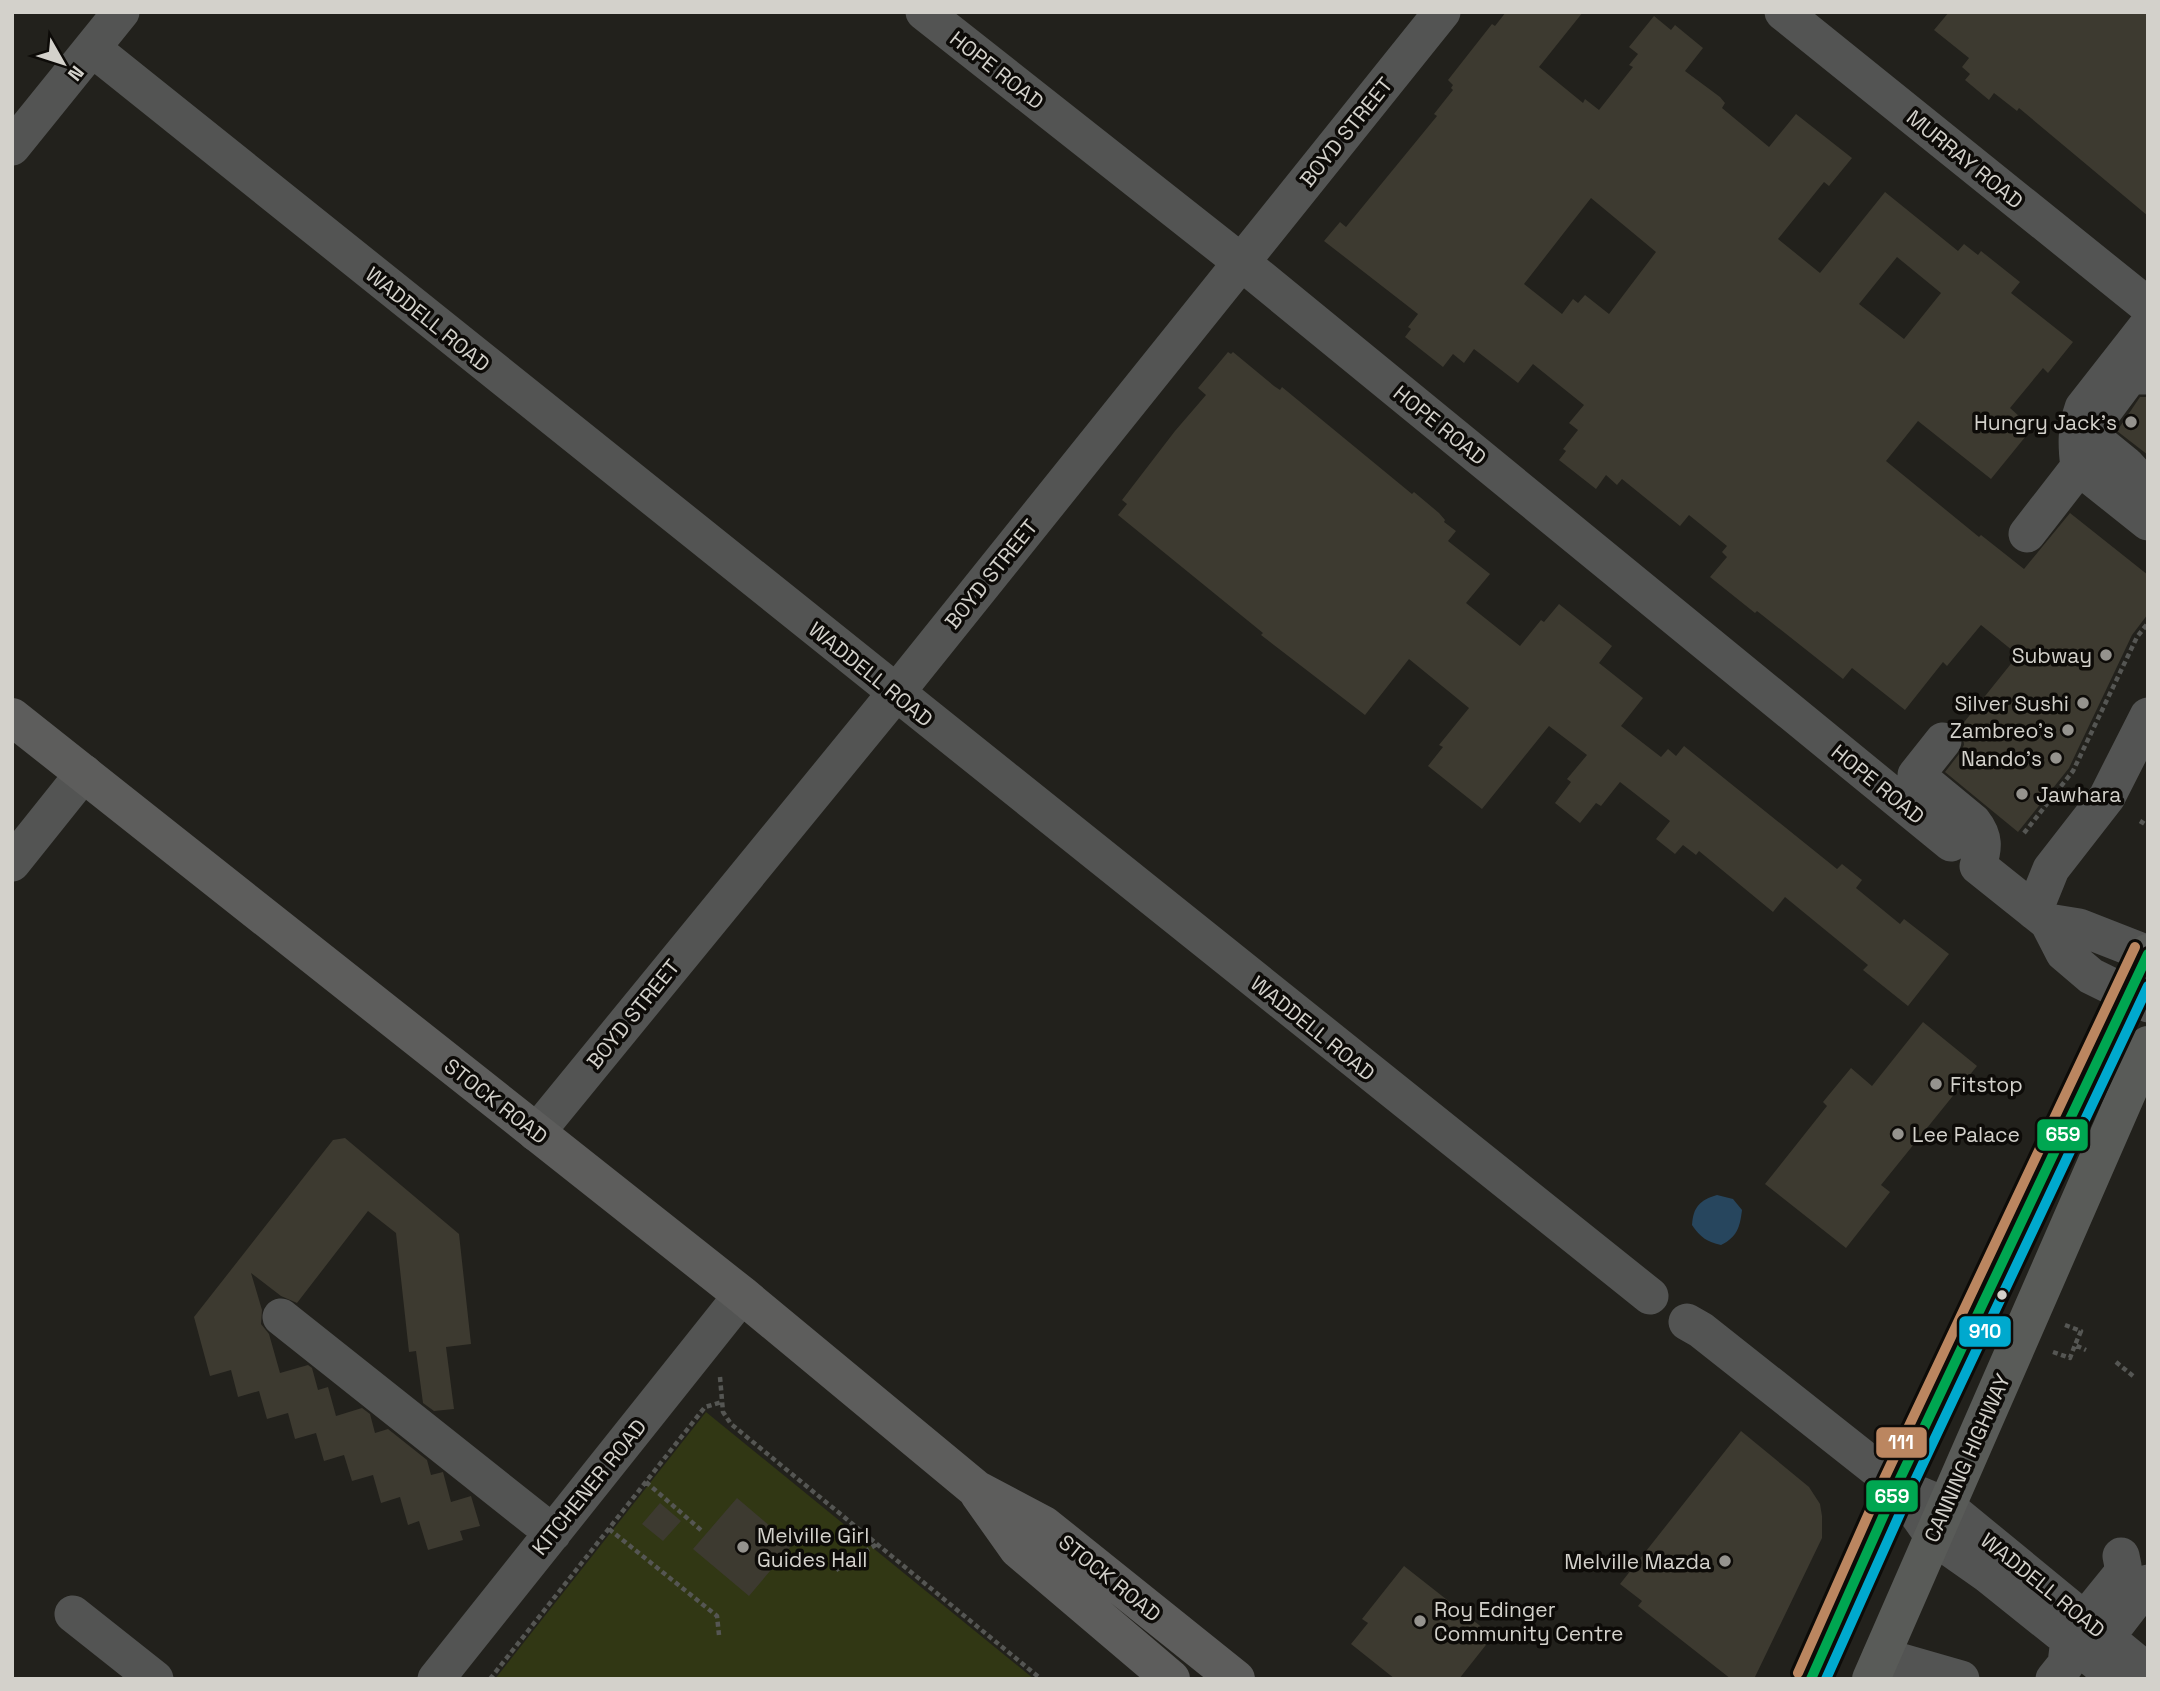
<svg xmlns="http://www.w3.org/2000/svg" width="2160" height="1691" font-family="'Space Grotesk',sans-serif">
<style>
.green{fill:#313714}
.water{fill:#27465e}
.building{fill:#3d3a30;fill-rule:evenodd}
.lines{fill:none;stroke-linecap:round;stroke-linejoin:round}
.path{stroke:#555653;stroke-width:4.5;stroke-dasharray:5 3.5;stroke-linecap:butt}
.minor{stroke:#535453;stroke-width:37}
.major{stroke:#5d5d5c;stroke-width:38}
.highway{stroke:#595b58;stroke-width:38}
.bus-1-casing{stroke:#0d0b08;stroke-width:16}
.bus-2-casing{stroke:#0d0b08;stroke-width:16}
.bus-3-casing{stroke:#0d0b08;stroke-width:16}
.bus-1{stroke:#00a651;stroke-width:10}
.bus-2{stroke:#00a9ce;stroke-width:10}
.bus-3{stroke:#bb8660;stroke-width:10}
.poi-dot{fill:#95938e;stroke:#0d0b08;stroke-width:2.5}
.bus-dot{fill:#d3d1cb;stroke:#0d0b08;stroke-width:2.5}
.labels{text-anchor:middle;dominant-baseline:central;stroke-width:7;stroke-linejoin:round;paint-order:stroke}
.street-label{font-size:21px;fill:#d3d1cb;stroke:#0d0b08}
.poi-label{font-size:21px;fill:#d3d1cb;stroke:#0d0b08;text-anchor:end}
.line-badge{stroke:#0d0b08;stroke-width:2.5}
.badge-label{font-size:19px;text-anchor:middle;font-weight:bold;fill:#fff}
</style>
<rect width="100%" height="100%" fill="#22211c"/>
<!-- green -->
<path class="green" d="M706 1412 1034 1679H495Z"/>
<!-- water -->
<path class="water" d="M1717 1195 1733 1199 1742 1210C1740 1227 1737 1237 1721 1245 1707 1242 1700 1237 1692 1225 1693 1207 1700 1200 1717 1195Z"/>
<!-- building -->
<path class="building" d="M1506 12H1583L1539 67 1583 103 1585 99 1599 110 1633 67 1629 65 1638 54 1629 47 1654 16 1671 30 1675 25 1703 48 1685 71 1720 97 1725 103 1722 108 1769 147 1796 114 1852 158 1829 186 1824 182 1778 239 1820 273 1885 192 1958 251 1964 244 1978 255 1981 251 2020 282 2011 293 2073 342 2048 373 2043 368 2010 408 2020 417 2017 421 2030 431 1991 479 1918 421 1886 461 1979 537 1981 535 2024 569 2070 513 2148 575V614L2132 635 2069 768 2018 832 1945 772 1959 754 1964 745 1963 736 1967 730 1961 726 2018 655 1981 625 1947 666 1943 662 1905 710 1852 668 1843 679 1757 611 1755 613 1710 577 1727 557 1722 552 1727 546 1689 515 1680 526 1622 479 1617 485 1606 475 1596 489 1559 460 1566 451 1563 449 1578 430 1569 423 1584 405 1533 364 1518 383 1474 349 1464 363 1453 354 1443 367 1405 337 1411 329 1408 327 1418 314 1324 241 1340 222 1346 227 1437 116 1434 114 1453 90 1451 88 1453 85 1448 80 1492 24 1495 26ZM1591 198 1656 252 1609 314 1585 295 1578 303 1573 299 1562 314 1524 284ZM1897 257 1941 293 1904 339 1859 304Z
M1949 12H2148V216L2019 108 2017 111 1994 93 1989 100 1965 80 1970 74 1962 67 1969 58 1934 30Z
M1228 352 1231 354 1233 352 1274 386 1280 390 1282 387 1412 494 1414 492 1439 513 1445 520 1444 522 1456 531 1448 541 1490 574 1466 603 1520 646 1541 620 1544 622 1559 604 1612 646 1599 663 1643 698 1621 726 1661 757 1668 749 1676 756 1684 746 1837 869 1842 864 1862 880 1856 888 1900 924 1904 919 1949 954 1908 1006 1863 970 1868 965 1785 897 1773 912 1699 851 1696 855 1683 845 1675 854 1656 839 1670 821 1620 782 1601 806 1596 803 1580 823 1555 803 1571 782 1567 779 1587 755 1549 726 1482 809 1428 766 1443 747 1439 745 1469 708 1409 659 1365 715 1261 635 1263 633 1118 515 1127 504 1122 500 1175 431 1206 395 1198 388Z
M2140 397H2148V455L2117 431Z
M1923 1022 1977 1066 1881 1185 1890 1192 1846 1248 1765 1184 1827 1106 1823 1102 1851 1068 1872 1086Z
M345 1138 459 1234 471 1344 446 1347 454 1409 434 1411 423 1403 416 1351 409 1352 396 1233 368 1211 297 1303 281 1296 251 1273 262 1310 261 1324 269 1334 280 1373 308 1365 312 1368 318 1390 328 1387 336 1416 362 1408 370 1414 375 1433 388 1429 427 1460 431 1475 443 1472 451 1502 471 1496 480 1526 460 1531 463 1540 428 1550 419 1521 408 1525 400 1497 381 1503 373 1475 352 1481 344 1455 324 1461 316 1433 295 1439 288 1413 267 1419 259 1391 238 1397 231 1370 210 1376 194 1317 333 1140Z
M1741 1431 1809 1487 1820 1504 1822 1516V1538L1754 1679H1731L1638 1606 1642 1601 1620 1584Z
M737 1498 792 1545 749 1596 693 1549Z
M660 1503 681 1521 663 1541 642 1524Z
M1404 1566 1493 1636 1459 1679H1395L1351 1644 1368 1623 1362 1619Z"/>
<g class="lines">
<!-- path -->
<path class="path" d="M2140 821 2148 826
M2024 833 2073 771 2137 637 2148 623
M2065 1325 2081 1331 2075 1345 2086 1350
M2053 1352 2070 1358 2075 1345
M2116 1362 2133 1376
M720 1377 723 1412 731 1424 1041 1679
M646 1482 702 1531
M609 1529 717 1616 719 1635
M836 1570 877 1544
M490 1679 705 1407 722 1402"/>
<!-- minor -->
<path class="minor" d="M924 12 1241 262 1951 843
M1783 12 2148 306
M93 49 1650 1296
M12 147 121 12
M2148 376H2133L2126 381 2097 420 2094 428 2099 443 2126 465 2148 489
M2079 467 2148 522
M2027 534 2079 467C2076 445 2076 428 2083 408L2148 325
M1943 741 1916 775 1973 822C1985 837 1984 848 1978 866L2048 922 2064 953 2091 976 2148 1004
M12 863 84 773
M2034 911 2051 869 2107 797 2148 716
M2048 922 2079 927 2148 954
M536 1133 895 694 1442 12
M281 1317 553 1533
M1687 1322 1701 1330 1897 1485 1933 1536 1987 1574 2118 1679
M1920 1495 1946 1506 2148 1672
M73 1614 155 1679
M1881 1656 1961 1679
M2091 1657 2148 1583
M436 1679 742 1295
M2054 1679 2066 1664 2069 1639 2121 1575 2123 1566 2121 1556"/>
<!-- major -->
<path class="major" d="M12 717 742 1295 976 1489 1044 1525 1236 1679
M979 1494 1018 1549 1171 1679"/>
<!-- highway -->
<path class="highway" d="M1811 1679 1897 1485 2148 953
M1871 1679 2148 1045"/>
<!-- bus-1 casing -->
<g class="bus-1-casing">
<path id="bus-1" d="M1811 1679 1897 1485 2148 954"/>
</g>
<!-- bus-2 casing -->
<g class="bus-2-casing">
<path id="bus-2" d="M1826 1679 1910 1491 2148 986"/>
</g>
<!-- bus-3 casing -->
<g class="bus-3-casing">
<path id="bus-3" d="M1798 1673 1884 1479 2135 947"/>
</g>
<!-- bus-1 -->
<use href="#bus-1" class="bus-1"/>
<!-- bus-2 -->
<use href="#bus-2" class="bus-2"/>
<!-- bus-3 -->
<use href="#bus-3" class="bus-3"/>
</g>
<!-- markers -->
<g class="poi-dot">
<circle cx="2131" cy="422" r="7"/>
<circle cx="2106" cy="655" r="7"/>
<circle cx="2083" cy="703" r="7"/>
<circle cx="2068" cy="730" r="7"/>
<circle cx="2056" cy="758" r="7"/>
<circle cx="2022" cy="794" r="7"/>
<circle cx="1936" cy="1084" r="7"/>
<circle cx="1898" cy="1134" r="7"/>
<circle cx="743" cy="1547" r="7"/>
<circle cx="1725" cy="1561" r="7"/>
<circle cx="1420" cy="1621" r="7"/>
</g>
<circle class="bus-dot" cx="2002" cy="1295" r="6"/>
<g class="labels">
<!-- street labels -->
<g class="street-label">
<text transform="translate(997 70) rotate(38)">HOPE ROAD</text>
<text transform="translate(1346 132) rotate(-51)">BOYD STREET</text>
<text transform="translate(1965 159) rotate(39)">MURRAY ROAD</text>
<text transform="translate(428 319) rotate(39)">WADDELL ROAD</text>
<text transform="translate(1440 425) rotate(39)">HOPE ROAD</text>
<text transform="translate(991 574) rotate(-51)">BOYD STREET</text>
<text transform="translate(871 674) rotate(39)">WADDELL ROAD</text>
<text transform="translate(1878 784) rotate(39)">HOPE ROAD</text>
<text transform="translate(633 1014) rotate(-51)">BOYD STREET</text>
<text transform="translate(1313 1028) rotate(39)">WADDELL ROAD</text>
<text transform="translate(496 1101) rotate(38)">STOCK ROAD</text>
<text transform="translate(1967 1458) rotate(-66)">CANNING HIGHWAY</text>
<text transform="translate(589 1487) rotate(-51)">KITCHENER ROAD</text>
<text transform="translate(1110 1578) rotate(39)">STOCK ROAD</text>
<text transform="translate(2043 1585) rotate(39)">WADDELL ROAD</text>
</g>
<!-- poi labels -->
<g class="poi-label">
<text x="2117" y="422">Hungry Jack's</text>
<text x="2092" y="655">Subway</text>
<text x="2069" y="703">Silver Sushi</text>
<text x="2054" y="730">Zambreo's</text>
<text x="2042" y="758">Nando's</text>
<text x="2036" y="794" text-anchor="start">Jawhara</text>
<text x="1950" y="1084" text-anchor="start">Fitstop</text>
<text x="1912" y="1134" text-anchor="start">Lee Palace</text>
<text x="757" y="1535" text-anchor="start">Melville Girl<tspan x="757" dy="24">Guides Hall</tspan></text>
<text x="1711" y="1561">Melville Mazda</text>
<text x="1434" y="1609" text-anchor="start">Roy Edinger<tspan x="1434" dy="24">Community Centre</tspan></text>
</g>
</g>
<g class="line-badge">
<rect x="2036" y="1118" width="53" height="34" rx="7" fill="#00a651"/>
<rect x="1958" y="1315" width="54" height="33" rx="7" fill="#00a9ce"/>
<rect x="1875" y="1426" width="53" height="33" rx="7" fill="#bb8660"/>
<rect x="1865" y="1479" width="54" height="34" rx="7" fill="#00a651"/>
</g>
<g class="badge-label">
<text x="2063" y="1141">659</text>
<text x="1985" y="1338">910</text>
<text x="1901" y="1449">111</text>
<text x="1892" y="1503">659</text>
</g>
<!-- border -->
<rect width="2160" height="1691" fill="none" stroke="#d3d1cb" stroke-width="28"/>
<!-- north arrow -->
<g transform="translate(63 63) rotate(129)" stroke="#0d0b08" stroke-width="5" paint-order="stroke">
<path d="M0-5L12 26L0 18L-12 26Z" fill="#d3d1cb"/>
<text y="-10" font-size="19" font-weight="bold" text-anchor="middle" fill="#d3d1cb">N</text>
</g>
</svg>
